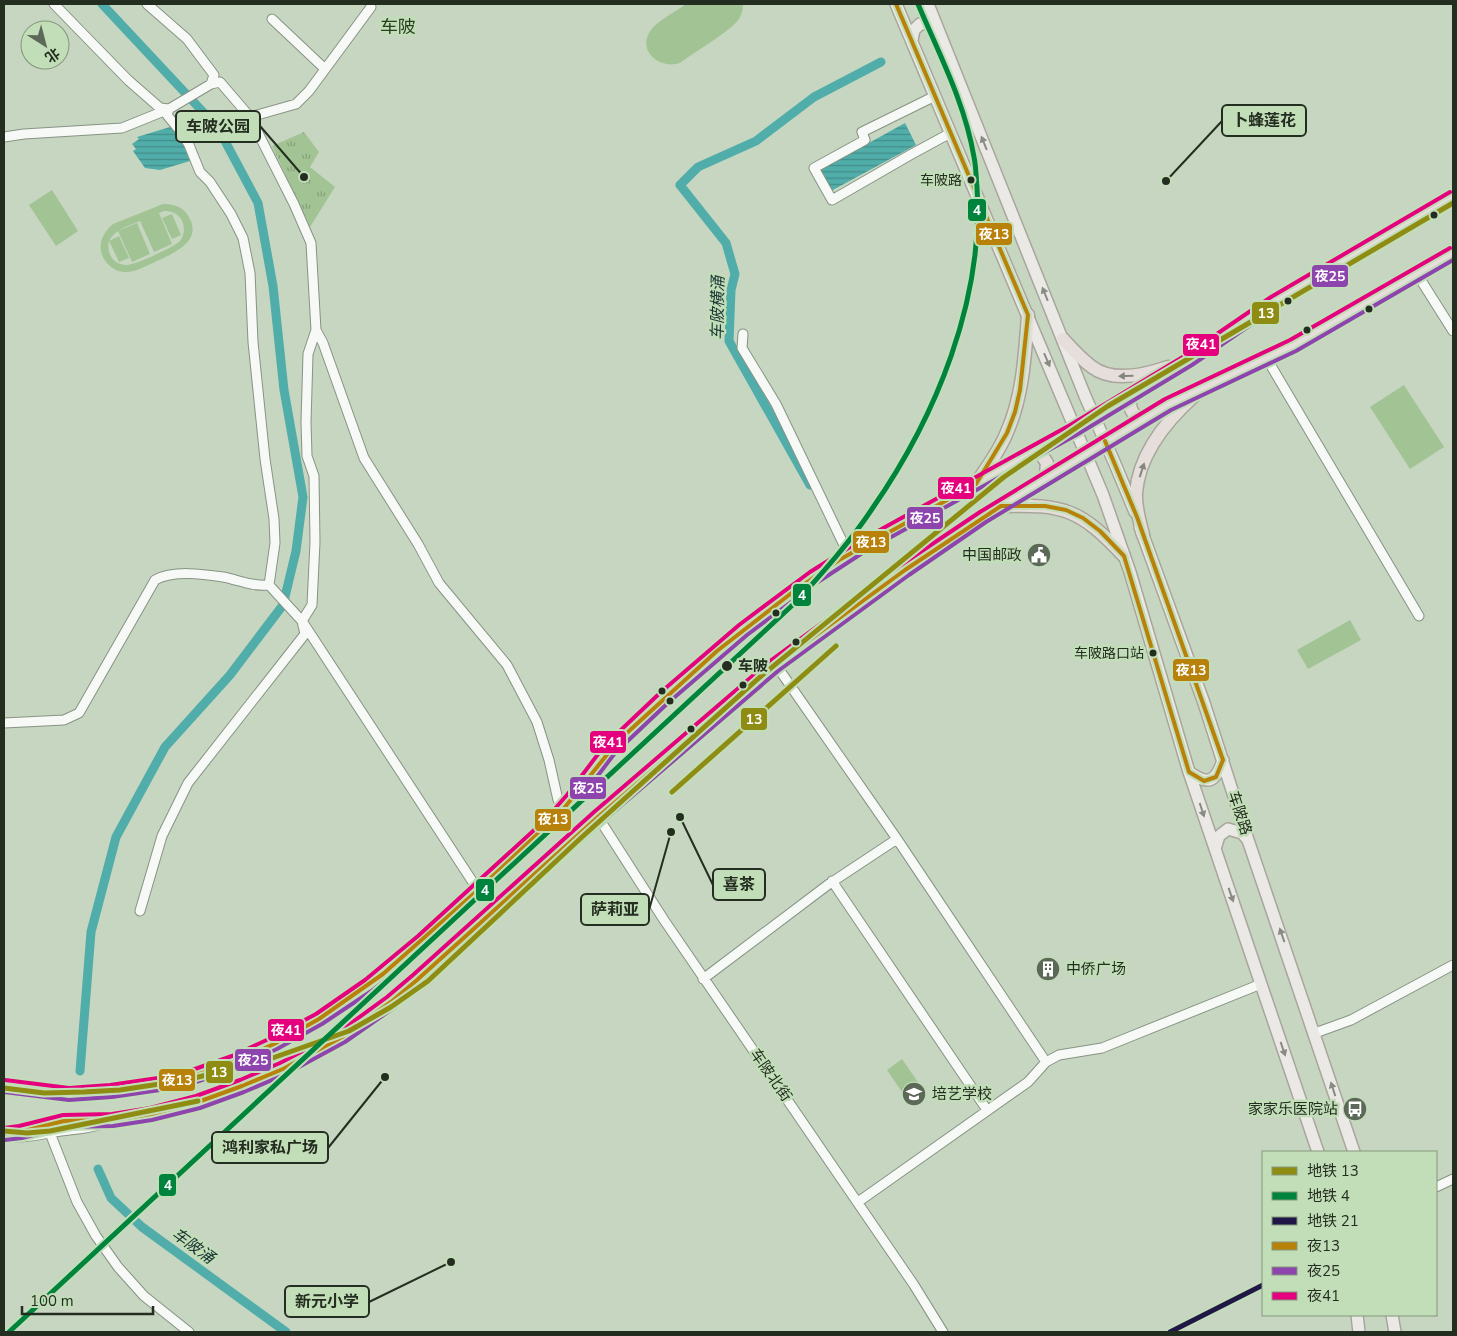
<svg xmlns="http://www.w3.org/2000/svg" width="1457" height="1336" font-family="'Nunito Sans','Noto Sans SC',sans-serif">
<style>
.grass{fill:#a2c495;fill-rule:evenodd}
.park{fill:url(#park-tufts)}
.water{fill:url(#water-rules)}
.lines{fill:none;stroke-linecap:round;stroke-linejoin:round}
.canal{stroke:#50ada9;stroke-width:9}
.minor-casing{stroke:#879383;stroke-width:11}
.major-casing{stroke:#a8a69c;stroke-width:14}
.highway-casing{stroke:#a8a69c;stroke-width:15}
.minor{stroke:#f6f9f6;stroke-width:9}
.major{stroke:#ebe9e5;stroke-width:11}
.highway{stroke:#e5deda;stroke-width:12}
.bus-1-casing{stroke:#c2deb8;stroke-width:8}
.bus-2-casing{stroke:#c2deb8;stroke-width:8}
.bus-3-casing{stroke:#c2deb8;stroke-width:8}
.bus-1{stroke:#b8820a;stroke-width:4}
.bus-2{stroke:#8e44ad;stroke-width:4}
.bus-3{stroke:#e5007d;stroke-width:4}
.metro-1-casing{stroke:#c2deb8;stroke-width:9}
.metro-2-casing{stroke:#c2deb8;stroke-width:9}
.metro-3-casing{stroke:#c2deb8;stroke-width:9}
.metro-1{stroke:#8e8c13;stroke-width:5}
.metro-2{stroke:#00843d;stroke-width:5}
.metro-3{stroke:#201747;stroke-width:5}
.oneway{fill:#888c82}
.oneway2{fill:#84867d}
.bus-dot{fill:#242e20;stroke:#c2deb8;stroke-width:2}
.labels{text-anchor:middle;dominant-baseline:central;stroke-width:5;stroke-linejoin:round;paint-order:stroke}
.bus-label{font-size:14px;fill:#242e20;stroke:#c2deb8;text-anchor:end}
.poi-label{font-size:15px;fill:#242e20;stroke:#c2deb8;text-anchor:end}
.stop-label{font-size:15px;font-weight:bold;fill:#242e20;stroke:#c2deb8;text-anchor:start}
.street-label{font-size:15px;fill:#242e20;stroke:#c2deb8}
.water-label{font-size:16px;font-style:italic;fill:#1b3435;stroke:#c2deb8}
.quarter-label{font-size:18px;fill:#293f20;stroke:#c2deb8}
.leader{fill:none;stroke:#242e20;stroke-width:2}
.callout-dot{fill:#242e20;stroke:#c2deb8;stroke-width:2}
.callout{fill:#c2deb8;stroke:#242e20;stroke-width:2}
.callout-label{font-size:16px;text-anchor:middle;font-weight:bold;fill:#242e20}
.line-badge{stroke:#c2deb8;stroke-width:2}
.badge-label{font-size:14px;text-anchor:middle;font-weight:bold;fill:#fff}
</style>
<defs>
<pattern id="park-tufts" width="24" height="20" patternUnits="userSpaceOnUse" patternTransform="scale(1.25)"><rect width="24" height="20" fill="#a2c495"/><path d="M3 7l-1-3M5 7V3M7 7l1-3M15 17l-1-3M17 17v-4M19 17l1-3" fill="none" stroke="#84a079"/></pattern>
<pattern id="water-rules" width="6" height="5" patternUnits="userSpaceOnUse" patternTransform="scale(1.25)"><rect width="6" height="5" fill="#50ada9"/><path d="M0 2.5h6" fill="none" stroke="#428d89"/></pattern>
</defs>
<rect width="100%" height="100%" fill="#c6d6c0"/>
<!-- grass -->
<path class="grass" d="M686 4H743C743 9 742 14 739 19 731 31 693 53 680 63 659 70 636 50 651 30 657 21 677 11 686 4Z
M52 190 78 231 56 246 29 205Z
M163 204C172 204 181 206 187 214 205 240 176 252 157 261 143 267 126 279 111 267 106 263 102 257 101 251 99 240 105 231 113 224ZM164 211C171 211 177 213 181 219 185 225 185 234 180 241 174 247 135 265 127 265 113 265 106 253 109 241L119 262 129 258 119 236 109 241C115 229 129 226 140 221L154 252 172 244 159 213Z
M172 214 181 235 172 239 162 218Z
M137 223 150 254 132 262 118 231Z
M1404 385 1444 447 1410 469 1370 407Z
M1350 620 1361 640 1308 669 1297 650Z
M902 1059 922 1088 906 1098 887 1070Z"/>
<!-- park -->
<path class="park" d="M304 132 319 152 310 167 335 187 310 227 272 146Z"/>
<!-- water -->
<path class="water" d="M905 123 916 145 831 191 820 170Z
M170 127 179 134 190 161 160 170 145 168 133 151 136 149 132 144 139 139 137 137Z"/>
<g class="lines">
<!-- canal -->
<path class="canal" d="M810 485 729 341 731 290 735 274 726 243 680 185 698 167 756 141 814 97 881 62
M80 1071 91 932 116 837 165 747 230 675 283 605 296 551 303 497 284 390 273 286 258 203 218 128 102 4
M98 1169 111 1198 142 1227 286 1332"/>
<!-- minor casing -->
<g class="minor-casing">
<path id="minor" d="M54 4 128 80 160 108 169 109 167 115 181 132 189 145 200 172 210 182 231 214 243 238 250 273 253 342 265 459 274 519 275 543 269 585 302 621 478 890
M272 19 325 69
M929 99 862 132 865 140 814 168 832 200 910 155 945 136
M250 117 296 104 309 91 371 7
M4 137 24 134 122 128 169 109 211 84
M1417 274 1453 331
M316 330 323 343 364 458 418 544 439 583 507 665 537 722 549 760 558 800 565 807
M743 334 742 348 776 404 843 543
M1267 359 1419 616
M776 665 897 839 1046 1062
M4 723 64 720 79 713 155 580C173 570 203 574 223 577 239 580 253 587 269 585
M598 817 664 920 914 1285 943 1332
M832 881 987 1110
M140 911 162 836 188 783 305 634 302 621 312 605 315 542 314 476 307 456 306 422 308 354 316 330 311 243 294 204 250 117 220 82 211 84 214 75 187 39 147 4
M703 979 829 884 897 839
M1315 1033 1351 1020 1453 965
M50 1133 77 1202 96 1236 118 1267 144 1296 189 1332
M14 1137C31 1138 45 1133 61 1131 76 1129 90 1129 104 1123
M1436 1187 1453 1179
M858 1202 1028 1082 1046 1062 1059 1055 1102 1048 1261 984"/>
</g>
<!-- major casing -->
<g class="major-casing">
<path id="major" d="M896 4 1103 495 1130 572 1189 772 1318 1152
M928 4 1085 396 1115 464 1135 512
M912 40 914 30 920 24H930L938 30
M1140 527 1204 703 1248 840 1354 1152
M1189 772C1208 786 1216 782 1223 760
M1215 849 1219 836 1228 829 1242 833 1248 840
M1357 1315 1359 1332
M1392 1315 1395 1332"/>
</g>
<!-- highway casing -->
<g class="highway-casing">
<path id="highway" d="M1063 339C1072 349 1081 359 1092 367 1113 383 1145 375 1168 367
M1131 395C1128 406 1131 416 1143 419
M1035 451 1041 454 1047 463 1046 474 1043 479
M977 482C988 466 1000 450 1007 432 1023 396 1025 355 1028 315
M1001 506C1064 504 1080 509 1124 556
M1143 535C1140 522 1135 507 1136 493 1139 454 1167 420 1195 395
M4 1086 69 1094 111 1091 159 1084 194 1076 234 1062 274 1044 319 1019 369 985 422 941 548 825 572 799 610 749 665 697 743 630 814 577 861 547 1075 429 1189 360 1274 302 1453 197
M4 1134 20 1132 64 1121 113 1120 151 1114 198 1102 242 1086 283 1069 342 1037 391 1002 417 980 598 817 774 666 905 570 983 517 1061 468 1168 404 1293 346 1453 253"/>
</g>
<!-- minor -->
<use href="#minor" class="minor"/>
<!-- major -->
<use href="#major" class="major"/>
<!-- highway -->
<use href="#highway" class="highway"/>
<!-- bus-1 casing -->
<g class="bus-1-casing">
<path id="bus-1" d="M4 1086 69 1094 111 1091 159 1084 194 1076 234 1062 274 1044 319 1019 383 974 478 890 561 812 618 741 717 651 789 595 839 560 976 484 1007 433 1015 412 1020 390 1028 315 896 4
M4 1134 20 1132 64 1121 113 1120 151 1114 198 1102 242 1086 283 1069 342 1037 391 1002 417 980 598 817 774 666 905 570 1001 506H1045L1066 510 1083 518 1100 531 1124 556 1189 772 1204 781 1216 777 1223 760 1137 517 1105 441"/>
</g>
<!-- bus-2 casing -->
<g class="bus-2-casing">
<path id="bus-2" d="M4 1092 69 1100 112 1097 160 1090 196 1082 237 1068 277 1049 322 1024 373 990 426 946 553 829 577 803 615 753 669 702 747 635 818 582 864 552 1078 434 1192 365 1277 307 1453 204
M5 1140 22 1138 65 1127 113 1126 152 1120 200 1108 244 1092 286 1074 345 1042 395 1007 421 985 602 822 778 671 909 575 986 522 1171 410 1296 351 1453 260"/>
</g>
<!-- bus-3 casing -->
<g class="bus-3-casing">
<path id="bus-3" d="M5 1080 69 1088 110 1085 158 1078 192 1070 232 1056 271 1038 316 1014 365 980 418 936 544 821 567 795 605 745 661 692 739 625 810 572 858 542 1072 424 1186 355 1271 297 1450 192
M4 1128 19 1126 63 1115 112 1114 150 1108 196 1096 240 1080 280 1063 339 1032 387 997 413 975 594 812 770 661 901 565 980 512 1165 399 1290 340 1450 248"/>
</g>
<!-- bus-1 -->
<use href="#bus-1" class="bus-1"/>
<!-- bus-2 -->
<use href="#bus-2" class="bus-2"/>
<!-- bus-3 -->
<use href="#bus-3" class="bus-3"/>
<!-- metro-1 casing -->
<g class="metro-1-casing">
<path id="metro-1" d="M672 792 836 646
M4 1088 44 1093 84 1092 120 1090 186 1080 264 1061 349 1031 391 1007 428 981 582 837 760 677 1004 477 1108 406 1453 203
M4 1131 27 1133 50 1131 198 1101"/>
</g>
<!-- metro-2 casing -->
<g class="metro-2-casing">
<path id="metro-2" d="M9 1332 798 600C824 571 850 542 872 509 936 417 984 300 977 187 976 177 976 166 974 157 965 103 939 54 918 4"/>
</g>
<!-- metro-3 casing -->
<g class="metro-3-casing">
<path id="metro-3" d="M1170 1332 1263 1285"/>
</g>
<!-- metro-1 -->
<use href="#metro-1" class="metro-1"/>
<!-- metro-2 -->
<use href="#metro-2" class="metro-2"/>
<!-- metro-3 -->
<use href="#metro-3" class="metro-3"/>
</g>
<!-- one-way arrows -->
<defs><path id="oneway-solid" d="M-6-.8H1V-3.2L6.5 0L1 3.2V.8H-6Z" transform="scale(1.25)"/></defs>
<g class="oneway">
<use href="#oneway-solid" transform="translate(984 143) rotate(-112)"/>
<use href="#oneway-solid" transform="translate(1045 294) rotate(-112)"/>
<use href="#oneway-solid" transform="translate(1047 360) rotate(67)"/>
<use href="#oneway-solid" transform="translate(1202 810) rotate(72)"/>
<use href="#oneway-solid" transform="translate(1231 895) rotate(71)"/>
<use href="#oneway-solid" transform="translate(1282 935) rotate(-109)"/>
<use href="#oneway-solid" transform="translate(1283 1049) rotate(71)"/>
<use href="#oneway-solid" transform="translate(1333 1089) rotate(-108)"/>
</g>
<g class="oneway2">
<use href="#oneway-solid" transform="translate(1126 376) rotate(178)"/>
<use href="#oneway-solid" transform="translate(1142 470) rotate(-72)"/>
</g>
<!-- icons -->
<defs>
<g id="civic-disc" transform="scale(1.25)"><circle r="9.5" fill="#5d6958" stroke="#c2deb8"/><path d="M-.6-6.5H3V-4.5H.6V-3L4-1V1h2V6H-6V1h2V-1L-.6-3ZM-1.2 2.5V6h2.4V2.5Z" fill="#fff"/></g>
<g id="building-disc" transform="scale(1.25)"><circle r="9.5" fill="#5d6958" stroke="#c2deb8"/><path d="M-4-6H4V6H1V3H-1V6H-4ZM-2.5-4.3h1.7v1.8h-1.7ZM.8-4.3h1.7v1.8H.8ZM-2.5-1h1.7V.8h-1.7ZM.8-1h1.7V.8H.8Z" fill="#fff"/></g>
<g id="school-disc" transform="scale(1.25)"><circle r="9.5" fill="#5d6958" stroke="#c2deb8"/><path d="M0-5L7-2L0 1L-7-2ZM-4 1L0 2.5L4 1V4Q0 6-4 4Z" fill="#fff"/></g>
<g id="bus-disc" transform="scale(1.25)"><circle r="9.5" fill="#5d6958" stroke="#c2deb8"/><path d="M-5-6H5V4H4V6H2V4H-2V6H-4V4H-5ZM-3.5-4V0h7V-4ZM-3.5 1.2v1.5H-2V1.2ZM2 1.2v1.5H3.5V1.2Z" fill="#fff"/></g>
</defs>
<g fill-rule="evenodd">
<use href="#civic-disc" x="1039" y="555"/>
<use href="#building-disc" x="1048" y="969"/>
<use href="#school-disc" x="914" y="1094"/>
<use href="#bus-disc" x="1355" y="1109"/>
</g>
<!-- markers -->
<g class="bus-dot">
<circle cx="971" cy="180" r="4.5"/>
<circle cx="1434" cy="215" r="4.5"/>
<circle cx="1288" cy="301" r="4.5"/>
<circle cx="1369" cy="309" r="4.5"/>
<circle cx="1307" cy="330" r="4.5"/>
<circle cx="776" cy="613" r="4.5"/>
<circle cx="796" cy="642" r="4.5"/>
<circle cx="1153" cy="653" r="4.5"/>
<circle cx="727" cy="666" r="6"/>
<circle cx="743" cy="685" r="4.5"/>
<circle cx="662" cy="691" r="4.5"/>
<circle cx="670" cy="701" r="4.5"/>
<circle cx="691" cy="729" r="4.5"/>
</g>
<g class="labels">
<!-- bus labels -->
<g class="bus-label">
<text x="962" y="180">车陂路</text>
<text x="1144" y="653">车陂路口站</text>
</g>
<!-- poi labels -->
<g class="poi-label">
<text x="1022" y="555">中国邮政</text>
<text x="1066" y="969" text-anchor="start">中侨广场</text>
<text x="932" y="1094" text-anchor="start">培艺学校</text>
<text x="1338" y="1109">家家乐医院站</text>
</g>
<!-- stop labels -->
<g class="stop-label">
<text x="738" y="666">车陂</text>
</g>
<!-- street labels -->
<g class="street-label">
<text transform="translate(1240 813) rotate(72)">车陂路</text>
<text transform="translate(771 1075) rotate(55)">车陂北街</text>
</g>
<!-- water labels -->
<g class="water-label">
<text transform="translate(718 308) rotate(-89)">车陂横涌</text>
<text transform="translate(193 1246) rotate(36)">车陂涌</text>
</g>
<!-- quarter labels -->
<g class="quarter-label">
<text x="398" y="27">车陂</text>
</g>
</g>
<!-- callouts -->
<path class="leader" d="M1166 181L1222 121M304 177L260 126M680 817L713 885M671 832L649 910M385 1077L328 1148M451 1262L369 1302"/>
<g class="callout-dot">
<circle cx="1166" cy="181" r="5"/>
<circle cx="304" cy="177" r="5"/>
<circle cx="680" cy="817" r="5"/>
<circle cx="671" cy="832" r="5"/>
<circle cx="385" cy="1077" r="5"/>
<circle cx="451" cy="1262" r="5"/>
</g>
<g class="callout">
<rect x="1222" y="105" width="84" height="31" rx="5"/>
<rect x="176" y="111" width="84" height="31" rx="5"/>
<rect x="713" y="869" width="52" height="31" rx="5"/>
<rect x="581" y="894" width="68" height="31" rx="5"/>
<rect x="212" y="1132" width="116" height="31" rx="5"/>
<rect x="285" y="1286" width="84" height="31" rx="5"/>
</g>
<g class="callout-label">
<text x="1264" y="126">卜蜂莲花</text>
<text x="218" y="132">车陂公园</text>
<text x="739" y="890">喜茶</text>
<text x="615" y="915">萨莉亚</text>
<text x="270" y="1153">鸿利家私广场</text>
<text x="327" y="1307">新元小学</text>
</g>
<g class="line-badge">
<rect x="967" y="198" width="20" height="24" rx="5" fill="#00843d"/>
<rect x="975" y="222" width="38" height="24" rx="5" fill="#b8820a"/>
<rect x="1311" y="264" width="38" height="24" rx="5" fill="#8e44ad"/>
<rect x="1251" y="301" width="29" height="24" rx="5" fill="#8e8c13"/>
<rect x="1182" y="333" width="38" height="24" rx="5" fill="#e5007d"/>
<rect x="937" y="476" width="38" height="24" rx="5" fill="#e5007d"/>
<rect x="906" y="506" width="38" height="24" rx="5" fill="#8e44ad"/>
<rect x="852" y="530" width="38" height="24" rx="5" fill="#b8820a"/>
<rect x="792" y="583" width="20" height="24" rx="5" fill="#00843d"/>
<rect x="1172" y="658" width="38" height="24" rx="5" fill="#b8820a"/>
<rect x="740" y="707" width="28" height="24" rx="5" fill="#8e8c13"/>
<rect x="589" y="730" width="38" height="24" rx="5" fill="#e5007d"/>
<rect x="569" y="776" width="38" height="24" rx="5" fill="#8e44ad"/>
<rect x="534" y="808" width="38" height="24" rx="5" fill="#b8820a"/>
<rect x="475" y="878" width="20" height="24" rx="5" fill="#00843d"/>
<rect x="267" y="1018" width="38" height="24" rx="5" fill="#e5007d"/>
<rect x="234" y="1048" width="38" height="24" rx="5" fill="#8e44ad"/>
<rect x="205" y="1060" width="29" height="24" rx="5" fill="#8e8c13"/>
<rect x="158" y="1068" width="38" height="24" rx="5" fill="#b8820a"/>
<rect x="158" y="1173" width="19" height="24" rx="5" fill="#00843d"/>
</g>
<g class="badge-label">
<text x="977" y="215">4</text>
<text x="994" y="239">夜13</text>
<text x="1330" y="281">夜25</text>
<text x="1266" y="318">13</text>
<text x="1201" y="349">夜41</text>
<text x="956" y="493">夜41</text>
<text x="925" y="523">夜25</text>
<text x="871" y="547">夜13</text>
<text x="802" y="600">4</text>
<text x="1191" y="675">夜13</text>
<text x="754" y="724">13</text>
<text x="608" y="747">夜41</text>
<text x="588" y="793">夜25</text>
<text x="553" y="824">夜13</text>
<text x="485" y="895">4</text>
<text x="286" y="1035">夜41</text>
<text x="253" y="1065">夜25</text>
<text x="219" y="1077">13</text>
<text x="177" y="1085">夜13</text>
<text x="168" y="1190">4</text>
</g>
<!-- border -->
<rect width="1457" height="1336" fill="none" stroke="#242e20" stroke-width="10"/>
<!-- legend -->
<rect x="1262" y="1151" width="175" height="165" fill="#c2deb8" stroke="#83987b"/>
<rect x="1272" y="1167" width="25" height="8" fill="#8e8c13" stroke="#83987b"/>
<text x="1307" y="1176" font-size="15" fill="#242e20">地铁 13</text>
<rect x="1272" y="1192" width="25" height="8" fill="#00843d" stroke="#83987b"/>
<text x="1307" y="1201" font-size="15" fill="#242e20">地铁 4</text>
<rect x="1272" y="1217" width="25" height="8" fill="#201747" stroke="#83987b"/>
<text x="1307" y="1226" font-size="15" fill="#242e20">地铁 21</text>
<rect x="1272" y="1242" width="25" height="8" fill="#b8820a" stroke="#83987b"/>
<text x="1307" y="1251" font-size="15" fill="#242e20">夜13</text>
<rect x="1272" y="1267" width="25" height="8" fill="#8e44ad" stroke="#83987b"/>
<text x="1307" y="1276" font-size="15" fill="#242e20">夜25</text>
<rect x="1272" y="1292" width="25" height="8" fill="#e5007d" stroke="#83987b"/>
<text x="1307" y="1301" font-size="15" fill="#242e20">夜41</text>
<!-- north arrow -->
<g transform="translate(45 45) rotate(144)"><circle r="24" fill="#c2deb8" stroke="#83987b"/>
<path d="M0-4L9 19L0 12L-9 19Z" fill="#5d6958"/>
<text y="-8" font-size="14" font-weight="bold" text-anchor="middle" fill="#242e20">北</text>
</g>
<!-- scale -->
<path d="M22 1306v8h131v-8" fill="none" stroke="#242e20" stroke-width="2.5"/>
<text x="30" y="1306" font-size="15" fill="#242e20" stroke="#c2deb8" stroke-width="4" paint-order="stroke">100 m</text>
</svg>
